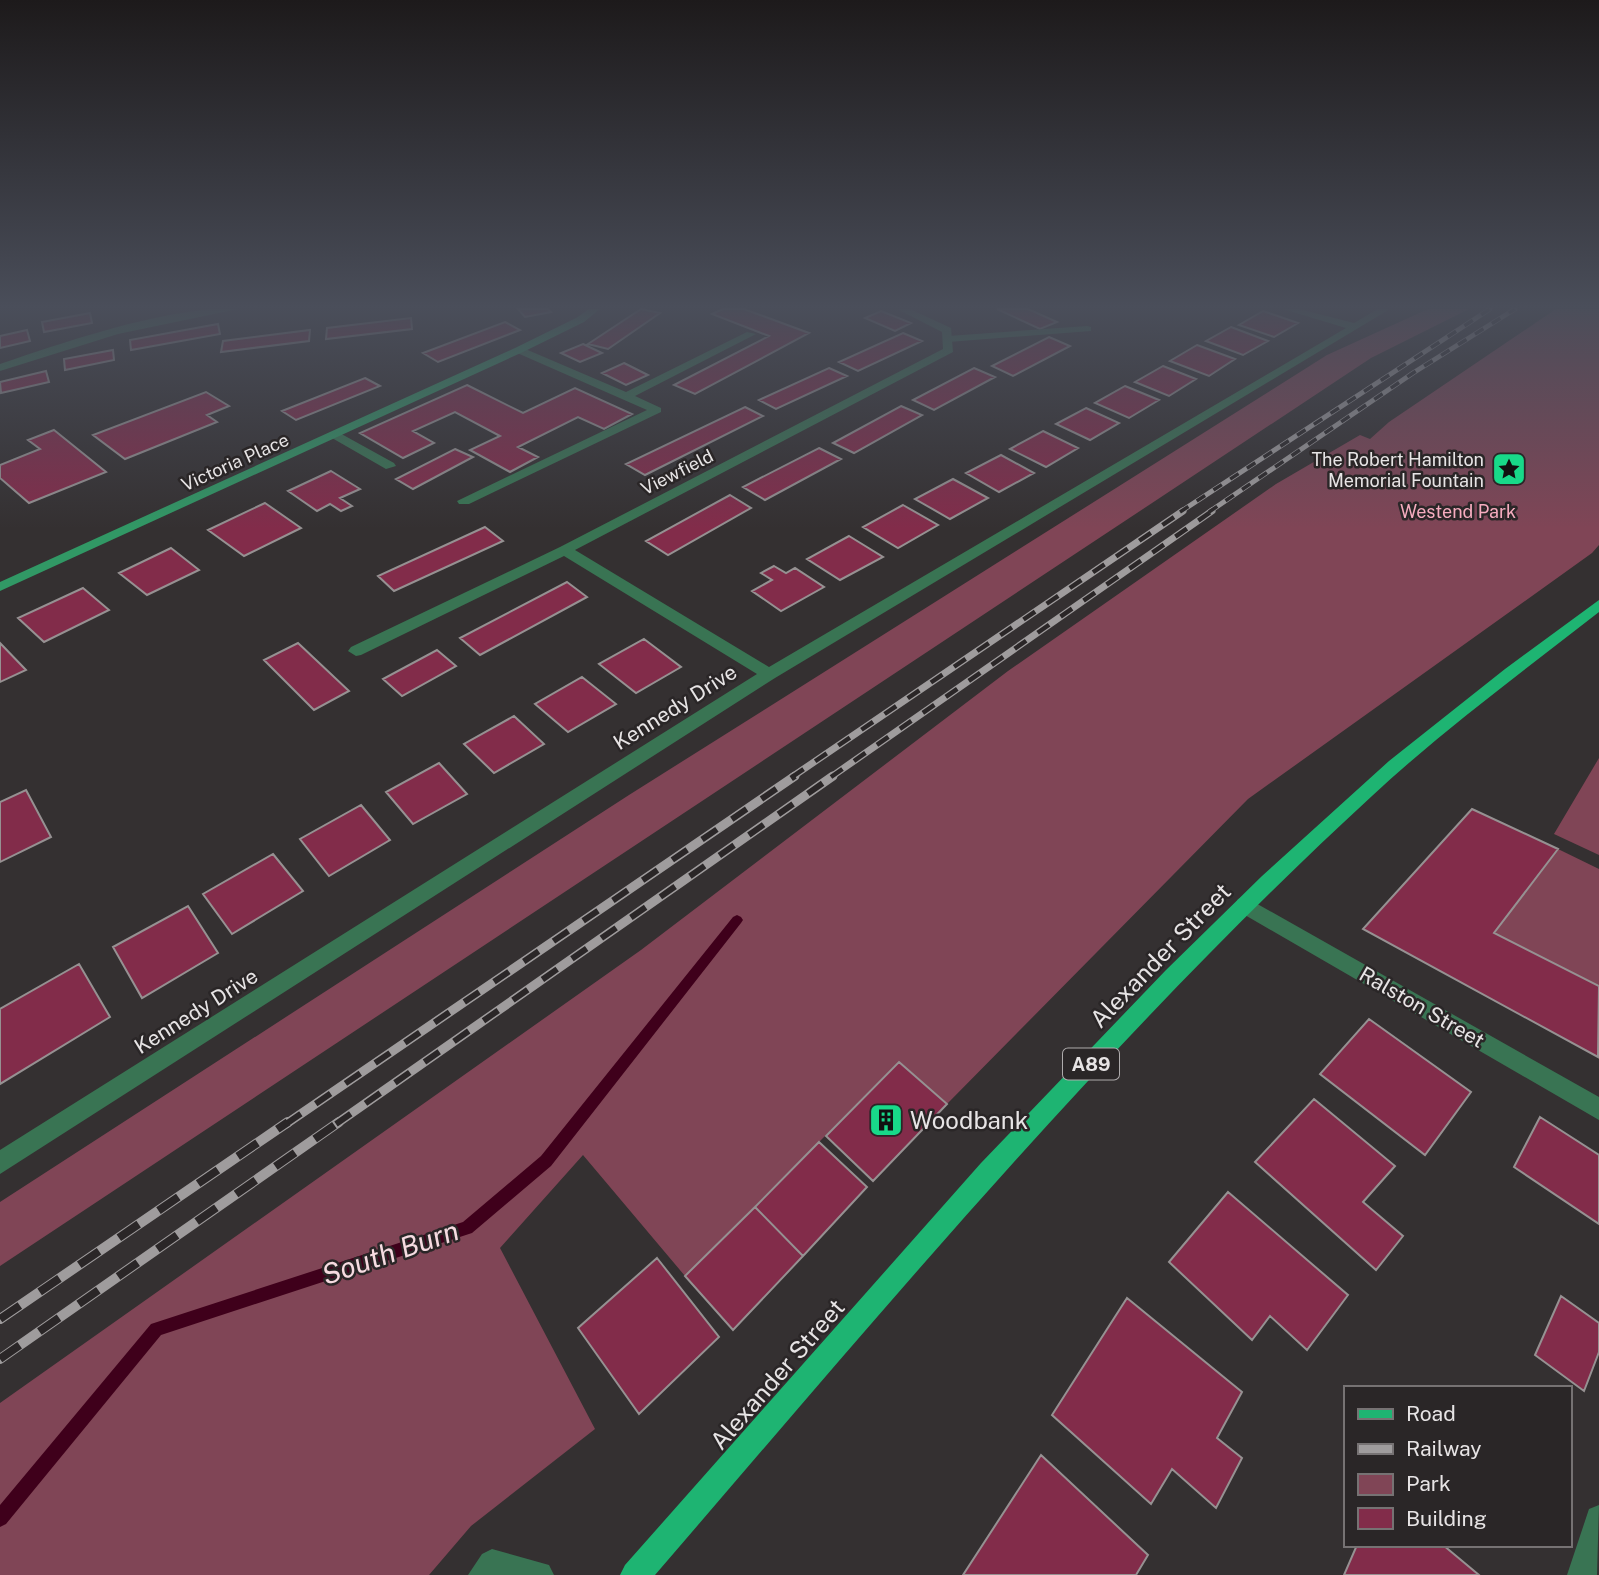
<svg xmlns="http://www.w3.org/2000/svg" width="1599" height="1575" font-family="'Public Sans',sans-serif">
<style>
.green{fill:#804556}
.lines{fill:none;stroke-linecap:round;stroke-linejoin:round}
.stream{fill:#3f001b;fill-rule:evenodd}
.building{fill:#822c4a;stroke:#969192;stroke-width:2}
.lane{fill:#397453;fill-rule:evenodd}
.street{fill:#397453;fill-rule:evenodd}
.secondary{fill:#319865;fill-rule:evenodd}
.primary{fill:#1eb472;fill-rule:evenodd}
.rail-far3-casing{stroke:#9f9c9d;stroke-width:5}
.rail-far2-casing{stroke:#9f9c9d;stroke-width:7}
.rail-far1-casing{stroke:#9f9c9d;stroke-width:9}
.rail-casing{stroke:#9f9c9d;stroke-width:10}
.rail-far3{stroke:#2a2627;stroke-width:3.5;stroke-dasharray:10;stroke-linecap:butt}
.rail-far2{stroke:#2a2627;stroke-width:4.5;stroke-dasharray:14;stroke-linecap:butt}
.rail-far1{stroke:#2a2627;stroke-width:6;stroke-dasharray:18;stroke-linecap:butt}
.rail{stroke:#2a2627;stroke-width:8;stroke-dasharray:24;stroke-linecap:butt}
.labels{text-anchor:middle;dominant-baseline:central;stroke-width:5;stroke-linejoin:round;paint-order:stroke}
.far-poi-label{font-size:18px;fill:#e7e4e5;stroke:#2a2627;text-anchor:end}
.far-street-label{font-size:18px;fill:#e7e4e5;stroke:#2a2627}
.far-park-label{font-size:18px;fill:#f6acbf;stroke:#2a2627}
.shield{fill:#2a2627;stroke:#aeabac;stroke-width:2}
.shield-label{font-size:19px;font-weight:bold;fill:#e7e4e5}
.street-label{font-size:21px;fill:#e7e4e5;stroke:#2a2627}
.near-street-label{font-size:24px;fill:#e7e4e5;stroke:#2a2627}
.near-poi-label{font-size:24px;fill:#e7e4e5;stroke:#2a2627;text-anchor:start}
.near-water-label{font-size:28px;font-style:italic;fill:#f6dbe1;stroke:#2a2627}
</style>
<rect width="100%" height="100%" fill="#343031"/>
<!-- green -->
<path class="green" d="M1428 309H1469L1371 358 0 1266V1202L629 795 1327 355Z
M1556 309H1599V545L1592 553 1248 799 947 1104 898 1063 685 1276 583 1155 500 1248 595 1429 471 1526 429 1575H0V1403L641 950 1008 671 1276 484 1360 435 1370 439 1389 422Z
M1599 758V855L1554 834Z
M1558 849 1599 869V986L1494 933Z"/>
<g class="lines">
<!-- stream -->
<path class="stream" d="M737 915 741 917 743 920 741 923 551 1166 472 1233 161 1335 6 1524 0 1527V1505L151 1324 463 1222 541 1156 733 917Z"/>
</g>
<!-- building -->
<path class="building" d="M518 309H548L551 312 525 317Z
M641 309 660 313 608 349 588 344Z
M723 309H744L809 333 695 394 674 385 769 336 712 314Z
M997 309H1028L1057 322 1040 329Z
M881 311 911 323 895 331 865 318Z
M1263 311 1298 323 1274 337 1239 325Z
M90 313 92 323 44 332 42 322Z
M411 318 412 329 326 339 327 328Z
M505 322 520 330 438 362 423 353Z
M218 324 220 334 131 350 130 340Z
M1231 327 1268 341 1243 355 1206 341Z
M27 330 30 341 0 348V336Z
M310 330 309 341 221 352 223 341Z
M903 333 922 341 858 371 839 362Z
M1049 337 1070 346 1013 376 992 366Z
M583 344 602 353 580 362 561 353Z
M1197 345 1235 359 1209 376 1170 361Z
M113 350 114 360 65 370 64 359Z
M624 363 648 375 626 385 602 373Z
M1163 366 1196 379 1169 396 1135 382Z
M829 368 847 376 776 409 759 400Z
M974 368 995 377 934 410 913 400Z
M46 371 49 382 1 393 0 382Z
M365 378 380 386 296 420 282 411Z
M467 385 523 413 575 388 632 414 604 429 578 417 518 447 538 457 510 472 470 450 500 436 455 412 413 431 434 443 403 458 360 433Z
M1125 386 1159 400 1129 418 1095 403Z
M206 392 229 406 207 415 217 422 125 459 93 435Z
M901 406 922 415 854 453 833 443Z
M745 407 763 416 645 475 626 464Z
M1086 408 1119 423 1090 440 1056 424Z
M54 430 106 472 29 503 0 478V465L40 449 28 440Z
M1043 431 1078 448 1046 467 1010 449Z
M819 448 841 459 765 500 743 487Z
M455 449 473 457 413 489 396 479Z
M1001 455 1034 473 999 492 966 473Z
M331 471 360 489 340 498 352 506 341 511 330 504 317 511 288 491Z
M953 479 988 498 950 519 915 499Z
M730 495 751 508 668 555 646 541Z
M265 503 301 528 244 556 208 530Z
M903 505 938 525 898 548 863 527Z
M485 527 503 541 394 591 378 576Z
M849 536 883 557 840 580 807 559Z
M171 548 199 570 147 595 119 573Z
M774 566 786 573 795 568 824 587 781 611 752 591 772 580 761 573Z
M567 582 587 597 480 655 460 638Z
M83 588 109 610 44 642 18 618Z
M644 639 681 667 636 693 599 664Z
M0 643 26 670 0 682Z
M298 643 349 691 314 710 264 660Z
M437 650 456 666 402 696 383 679Z
M582 677 616 704 568 732 535 704Z
M514 716 544 744 494 773 464 744Z
M439 763 467 794 413 824 386 792Z
M26 790 51 837 0 862V802Z
M361 805 390 840 329 876 300 839Z
M1472 809 1558 849 1494 933 1599 986 1598 1057 1363 929Z
M273 854 303 891 232 934 203 894Z
M188 906 218 953 142 998 113 947Z
M79 964 110 1017 0 1084V1009Z
M1369 1019 1471 1092 1425 1155 1320 1074Z
M899 1062 947 1104 873 1181 826 1136Z
M1314 1099 1395 1166 1363 1202 1403 1236 1376 1270 1255 1162Z
M1540 1117 1599 1155V1224L1514 1167Z
M819 1142 867 1187 803 1256 755 1207Z
M1228 1192 1348 1295 1307 1350 1270 1316 1252 1340 1169 1262Z
M755 1207 803 1256 733 1330 685 1276Z
M657 1258 719 1337 639 1414 578 1328Z
M1561 1296 1599 1323V1352L1584 1391 1535 1355Z
M1127 1298 1242 1392 1217 1438 1242 1458 1216 1508 1172 1469 1151 1504 1052 1415Z
M1041 1455 1148 1555 1136 1575H963Z
M1357 1545H1443L1479 1575H1344Z"/>
<g class="lines">
<!-- lane -->
<path class="lane" d="M1087 326 1091 327V331L948 342 943 339 948 336Z
M492 1549 549 1565 554 1575H468L482 1554Z"/>
<!-- street -->
<path class="street" d="M209 309H238L118 334 0 371V364C68 341 138 317 209 309Z
M897 309H910L951 328 953 352 575 550 769 667 1346 328 1283 309H1299L1354 323 1378 309H1390L775 678 0 1174V1150L757 674 564 556 361 655 356 656 348 651 351 647 560 547 943 349 942 332Z
M747 332 756 334 635 396 661 408V412L469 504H459L457 501 647 410 515 352V348H523L626 392Z
M336 431 394 463 396 466 386 469 332 438V432Z
M1245 897 1599 1097V1120L1238 911 1235 905 1238 899Z
M1599 1505 1597 1575H1567L1589 1509Z"/>
<!-- secondary -->
<path class="secondary" d="M589 309H600L584 322 523 352 0 591V582L515 348 576 318Z"/>
<!-- primary -->
<path class="primary" d="M1599 600V612C1522 672 1443 730 1372 796 1112 1035 885 1308 655 1575H620L625 1565 981 1163 1166 970 1262 876 1389 761 1505 669Z"/>
<!-- rail-far3 casing -->
<g class="rail-far3-casing">
<path id="rail-far3" d="M1180 512 1490 309
M1209 512 1413 373 1515 309"/>
</g>
<!-- rail-far2 casing -->
<g class="rail-far2-casing">
<path id="rail-far2" d="M792 777 1183 511
M831 777 1212 511"/>
</g>
<!-- rail-far1 casing -->
<g class="rail-far1-casing">
<path id="rail-far1" d="M286 1124 795 776
M336 1124 833 776"/>
</g>
<!-- rail casing -->
<g class="rail-casing">
<path id="rail" d="M0 1319 288 1122
M0 1359 339 1122"/>
</g>
<!-- rail-far3 -->
<use href="#rail-far3" class="rail-far3"/>
<!-- rail-far2 -->
<use href="#rail-far2" class="rail-far2"/>
<!-- rail-far1 -->
<use href="#rail-far1" class="rail-far1"/>
<!-- rail -->
<use href="#rail" class="rail"/>
</g>
<!-- sky -->
<linearGradient id="sky" x2="0" y2="1"><stop stop-color="#1d1a1b"/><stop offset="0.58" stop-color="#4a4e5a"/><stop offset="1" stop-color="#4a4e5a" stop-opacity="0"/></linearGradient>
<rect width="1599" height="529" fill="url(#sky)"/>
<!-- icons -->
<defs>
<g id="sight-square" transform="scale(1.75)"><rect x="-9" y="-9" width="18" height="18" rx="4" fill="#18d989" stroke="#2a2627"/><path d="M0-6L1.8-2.2L6-1.7L2.9 1.2L3.7 5.4L0 3.3L-3.7 5.4L-2.9 1.2L-6-1.7L-1.8-2.2Z" fill="#111"/></g>
<g id="building-square" transform="scale(1.75)"><rect x="-9" y="-9" width="18" height="18" rx="4" fill="#18d989" stroke="#2a2627"/><path d="M-4-6H4V6H1V3H-1V6H-4ZM-2.5-4.3h1.7v1.8h-1.7ZM.8-4.3h1.7v1.8H.8ZM-2.5-1h1.7V.8h-1.7ZM.8-1h1.7V.8H.8Z" fill="#111"/></g>
</defs>
<g fill-rule="evenodd">
<use href="#sight-square" x="1509" y="469"/>
<use href="#building-square" x="886" y="1120"/>
</g>
<g class="labels">
<!-- far-poi labels -->
<g class="far-poi-label">
<text x="1484" y="459">The Robert Hamilton<tspan x="1484" dy="21">Memorial Fountain</tspan></text>
</g>
<!-- far-street labels -->
<g class="far-street-label">
<text transform="translate(235 462) rotate(-24)">Victoria Place</text>
<text transform="translate(677 472) rotate(-27)">Viewfield</text>
</g>
<!-- far-park labels -->
<g class="far-park-label">
<text x="1458" y="511">Westend Park</text>
</g>
<!-- shield labels -->
<rect class="shield" x="1063" y="1048.5" width="56" height="31" rx="5"/>
<g class="shield-label">
<text x="1091" y="1064">A89</text>
</g>
<!-- street labels -->
<g class="street-label">
<text transform="translate(675 707) rotate(-32)">Kennedy Drive</text>
<text transform="translate(1422 1007) rotate(30)">Ralston Street</text>
<text transform="translate(196 1011) rotate(-32)">Kennedy Drive</text>
</g>
<!-- near-street labels -->
<g class="near-street-label">
<text transform="translate(1160 955) rotate(-46)">Alexander Street</text>
<text transform="translate(777 1374) rotate(-49)">Alexander Street</text>
</g>
<!-- near-poi labels -->
<g class="near-poi-label">
<text x="910" y="1120">Woodbank</text>
</g>
<!-- near-water labels -->
<g class="near-water-label">
<text transform="translate(390 1252) rotate(-19)">South Burn</text>
</g>
</g>
<!-- legend -->
<rect x="1344" y="1386" width="228" height="161" fill="#2a2627" stroke="#767273" stroke-width="2"/>
<rect x="1358" y="1409" width="35" height="10" fill="#1eb472" stroke="#767273" stroke-width="2"/>
<text x="1406" y="1421" font-size="21" fill="#e7e4e5">Road</text>
<rect x="1358" y="1444" width="35" height="10" fill="#9f9c9d" stroke="#767273" stroke-width="2"/>
<text x="1406" y="1456" font-size="21" fill="#e7e4e5">Railway</text>
<rect x="1358" y="1474" width="35" height="21" fill="#804556" stroke="#767273" stroke-width="2"/>
<text x="1406" y="1491" font-size="21" fill="#e7e4e5">Park</text>
<rect x="1358" y="1508" width="35" height="21" fill="#822c4a" stroke="#767273" stroke-width="2"/>
<text x="1406" y="1526" font-size="21" fill="#e7e4e5">Building</text>
</svg>
